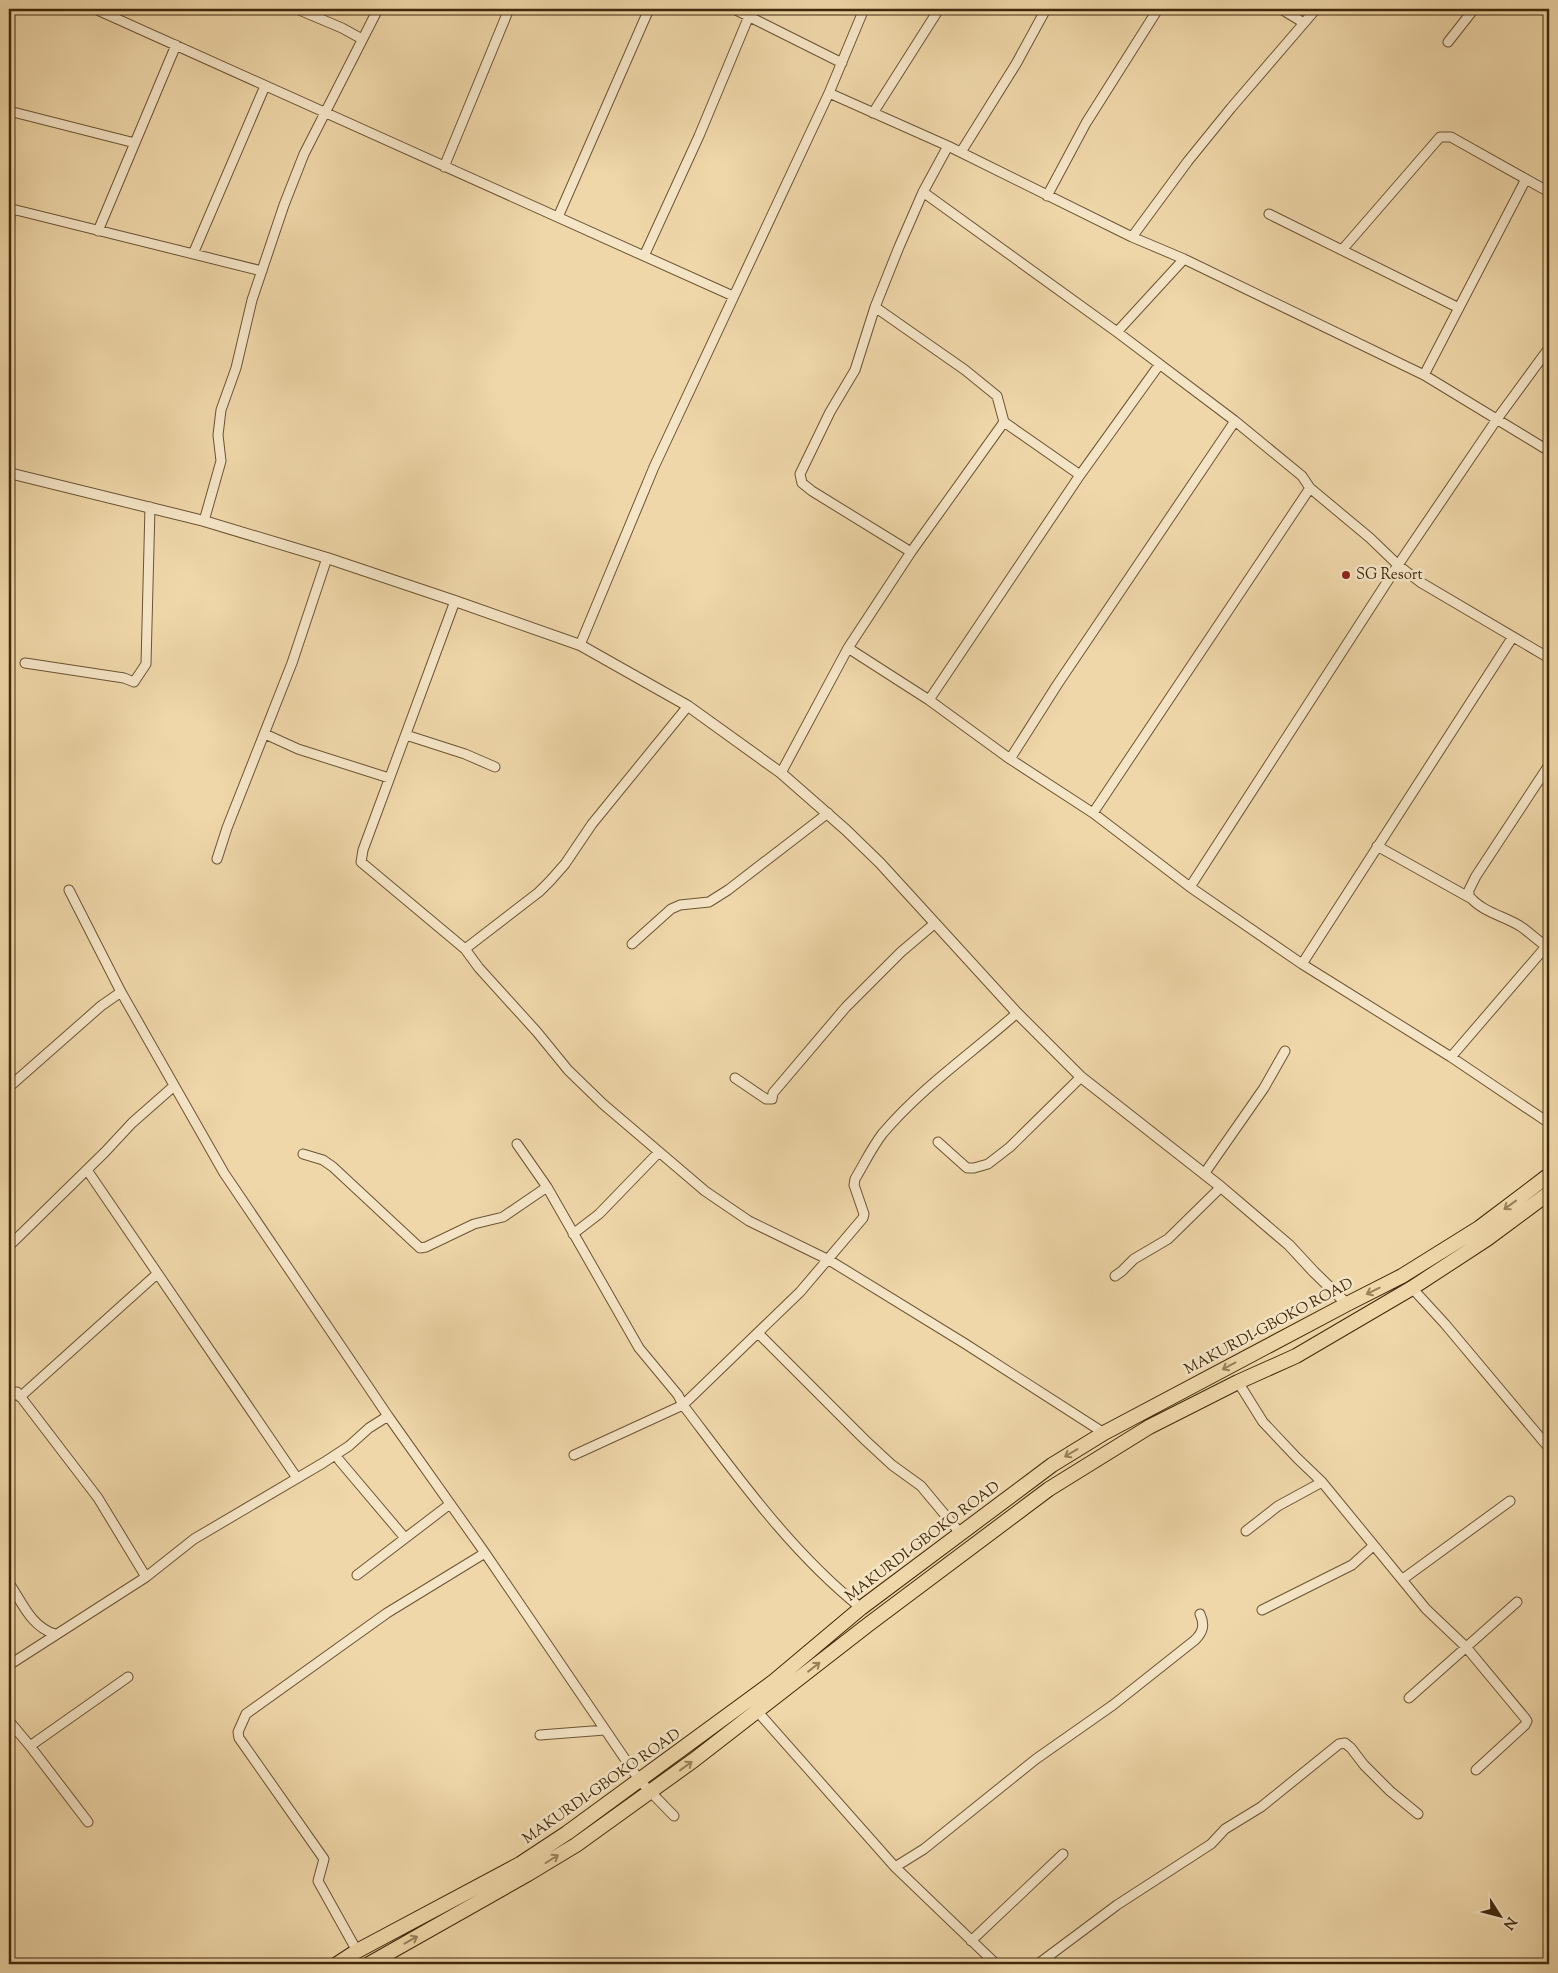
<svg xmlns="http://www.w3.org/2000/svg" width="1558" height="1973" font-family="'Sorts Mill Goudy',serif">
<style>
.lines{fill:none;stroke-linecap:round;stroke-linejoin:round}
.minor-casing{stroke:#6c5432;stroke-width:11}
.tertiary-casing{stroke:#6c5432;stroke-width:12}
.primary-casing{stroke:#40290a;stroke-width:16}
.minor{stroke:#f5e5c7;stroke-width:9}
.tertiary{stroke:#f5e5c7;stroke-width:10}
.primary{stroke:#efd7a9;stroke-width:14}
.oneway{stroke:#98805a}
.poi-dot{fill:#8f2418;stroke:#f5e5c7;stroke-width:2}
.labels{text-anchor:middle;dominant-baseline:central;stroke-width:5;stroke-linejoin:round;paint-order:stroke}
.poi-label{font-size:15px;fill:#40290a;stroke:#f5e5c7;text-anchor:start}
.street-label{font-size:15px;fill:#40290a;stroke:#f5e5c7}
</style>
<rect width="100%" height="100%" fill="#efd7a9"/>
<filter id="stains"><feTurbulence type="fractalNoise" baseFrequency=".004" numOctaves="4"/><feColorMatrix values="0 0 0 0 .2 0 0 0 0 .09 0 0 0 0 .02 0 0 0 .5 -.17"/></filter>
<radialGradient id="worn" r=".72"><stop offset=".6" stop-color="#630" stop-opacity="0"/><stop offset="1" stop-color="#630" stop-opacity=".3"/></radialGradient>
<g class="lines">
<!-- minor casing -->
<g class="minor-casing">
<path id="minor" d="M95 9 733 296
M297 9 342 28 362 39
M734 9 842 63
M1281 9 1304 23
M1448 42 1474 9
M829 93 948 146 1132 237 1184 259 1424 375 1549 451
M9 111 135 143
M873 113 939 9
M961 152 1016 64 1046 9
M444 167 509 9
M923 192 1117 332 1235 421 1302 476 1310 488 1370 538 1398 565 1420 582 1549 658
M1047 196 1086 123 1158 9
M1269 214 1459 308
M558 217 649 9
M98 231 176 45
M9 235 10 215 12 209 262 271
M1132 237 1188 161 1231 108 1316 9
M1342 250 1440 137H1451L1549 192
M193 254 265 86
M644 256 699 136 749 16
M875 307 965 370 997 396 1004 422 1080 475
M1117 332 1184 259
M1424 375 1526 179
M204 521 221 461 218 435 221 410 236 368 252 300 284 205 304 154 378 9
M911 552 812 491 802 483 800 474 830 412 855 370 875 307 899 247 923 192 948 146
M455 601 363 850 361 862 465 949 479 968 537 1032 568 1070 603 1104 705 1191 749 1221 829 1260 964 1343 1104 1433
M580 645 654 467 829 93 864 9
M848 648 929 700 1010 759 1093 813 1190 887 1302 964 1451 1057 1549 1123
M25 663 124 678 134 682 146 664 150 507
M929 700 1080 475 1159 365
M265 734 298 749 389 778
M406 735 465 754 495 767
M1010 759 1057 685 1235 421
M781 773 848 648 911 552 1004 422
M1093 813 1310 488
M1377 846 1472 899
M217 859 227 828 292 663 327 558
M1190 887 1398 565 1497 419 1549 348
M69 890 121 992 224 1173 388 1416 485 1553 640 1781 674 1816
M632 944 671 909 680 905 709 902 728 890 828 813
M1546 946C1537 940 1529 932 1520 926 1504 916 1482 912 1469 896V890L1476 876 1549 765
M465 949 539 892 550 881 565 864 592 824 688 706
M1302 964 1512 638
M1451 1057 1549 943
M735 1078 766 1099H772L773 1093 846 1007 901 952 934 924
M9 1087 101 1006 121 992
M938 1142 967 1168H974L988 1164 1010 1147 1081 1077
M517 1144 547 1187 639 1348 678 1395 683 1405C738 1477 790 1551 861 1608
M303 1154 323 1160 333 1167 420 1248 426 1247 474 1224 503 1217 547 1187
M87 1170 297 1478
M1204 1174 1264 1088 1285 1051
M573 1234 599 1214 659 1152
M9 1246 105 1152 132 1123 174 1086
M1115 1276 1122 1271 1134 1259 1168 1239 1221 1187
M1412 1288 1445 1324 1549 1448
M758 1333 865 1440 892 1465 921 1486 961 1534
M1238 1382 1263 1422 1297 1458 1322 1482 1426 1609 1466 1647 1525 1718 1527 1721 1525 1725 1476 1770
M20 1397 157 1274
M9 1399 17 1392 98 1498 146 1577
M574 1455 683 1405 800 1292 863 1218 864 1214 854 1185 855 1179C864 1164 872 1147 883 1133 922 1087 972 1053 1017 1013
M339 1460 405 1538
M1246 1531 1278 1506 1322 1482
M357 1575 450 1504
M1403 1579 1510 1501
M9 1583C22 1602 31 1627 55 1634
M1262 1610 1352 1565 1373 1546
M9 1665 146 1577 194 1539 323 1463 349 1446 369 1428 388 1416
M1409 1698 1517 1602
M757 1711 895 1867 996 1964
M9 1721 30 1746 128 1677
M540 1735 605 1730
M30 1746 88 1822
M895 1867 924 1849 1036 1759 1113 1705 1195 1640C1203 1632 1205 1625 1200 1614
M971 1941 1063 1854
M357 1951 318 1881 324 1859 239 1738 238 1732 246 1714 387 1613 485 1553
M1038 1964 1117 1905 1211 1844 1225 1829 1261 1807 1339 1744 1345 1743 1351 1748 1364 1765 1390 1791 1418 1814"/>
</g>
<!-- tertiary casing -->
<g class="tertiary-casing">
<path id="tertiary" d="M9 473 204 521 327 558 455 601 580 645 688 706 781 773 846 830 880 863 1017 1013 1081 1077 1221 1187 1289 1245 1314 1272 1347 1304"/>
</g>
<!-- primary casing -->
<g class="primary-casing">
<path id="primary" d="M337 1964 357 1951 520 1864 567 1833 773 1682 861 1608 1052 1465 1104 1433 1347 1304 1402 1276 1479 1228 1549 1175
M369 1964 528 1874 576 1845 694 1760 869 1624 1049 1489 1149 1427 1238 1382 1296 1356 1412 1288 1487 1239 1549 1193"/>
</g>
<!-- minor -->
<use href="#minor" class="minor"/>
<!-- tertiary -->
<use href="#tertiary" class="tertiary"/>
<!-- primary -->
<use href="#primary" class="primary"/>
</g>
<!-- one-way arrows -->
<defs><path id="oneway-shaft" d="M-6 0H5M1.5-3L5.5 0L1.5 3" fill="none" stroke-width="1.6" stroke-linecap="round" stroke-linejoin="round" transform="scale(1.25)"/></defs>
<g class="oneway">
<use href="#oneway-shaft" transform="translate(1510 1205) rotate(144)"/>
<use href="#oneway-shaft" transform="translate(1373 1291) rotate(154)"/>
<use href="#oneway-shaft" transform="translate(1229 1366) rotate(152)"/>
<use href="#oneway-shaft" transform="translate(1071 1453) rotate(149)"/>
<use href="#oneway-shaft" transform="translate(814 1667) rotate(-38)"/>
<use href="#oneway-shaft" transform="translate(686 1766) rotate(-36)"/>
<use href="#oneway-shaft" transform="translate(552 1859) rotate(-32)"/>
<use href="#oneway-shaft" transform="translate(411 1940) rotate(-29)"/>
</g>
<!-- markers -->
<circle class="poi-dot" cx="1346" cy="575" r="5"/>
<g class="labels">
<!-- poi labels -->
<g class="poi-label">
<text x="1356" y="575">SG Resort</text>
</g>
<!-- street labels -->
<g class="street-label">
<text transform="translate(1269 1327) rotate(-28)">MAKURDI-GBOKO ROAD</text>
<text transform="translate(923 1542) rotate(-37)">MAKURDI-GBOKO ROAD</text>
<text transform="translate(602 1787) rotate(-35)">MAKURDI-GBOKO ROAD</text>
</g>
</g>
<!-- margin -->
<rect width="1558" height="1973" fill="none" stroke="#efd7a9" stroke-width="30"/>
<rect x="10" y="10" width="1538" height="1953" fill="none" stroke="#40290a" stroke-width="2.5"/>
<rect x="15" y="15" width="1528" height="1943" fill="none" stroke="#40290a"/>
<!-- north arrow -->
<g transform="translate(1500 1916) rotate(126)" stroke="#f5e5c7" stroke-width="4" paint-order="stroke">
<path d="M0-4L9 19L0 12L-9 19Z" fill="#40290a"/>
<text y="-8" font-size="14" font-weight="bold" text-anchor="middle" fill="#40290a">N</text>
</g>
<rect width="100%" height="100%" filter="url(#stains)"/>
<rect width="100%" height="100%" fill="url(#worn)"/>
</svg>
